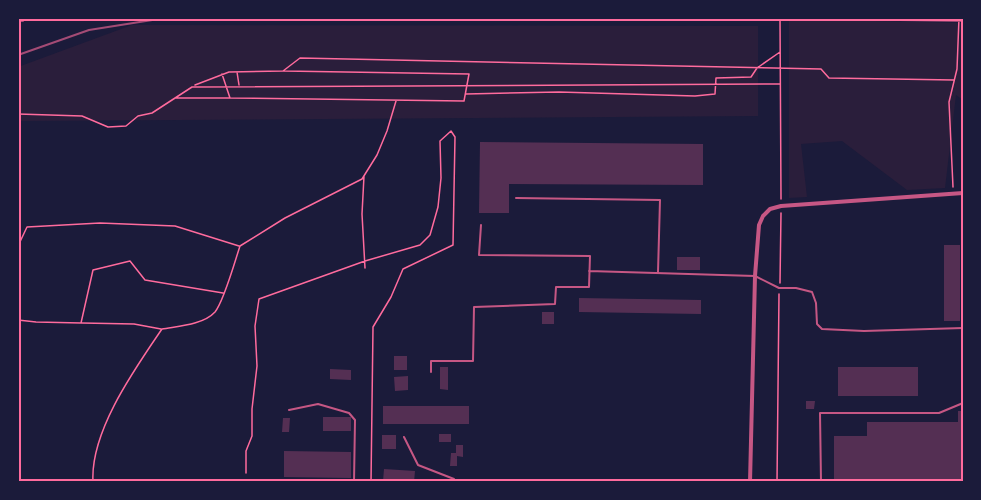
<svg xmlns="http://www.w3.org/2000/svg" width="981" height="500" font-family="'PT Sans',sans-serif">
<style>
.green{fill:#2a1e3b}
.building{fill:#542f53}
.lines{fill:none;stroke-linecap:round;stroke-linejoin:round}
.path{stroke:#ff6b9d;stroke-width:1.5}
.service{stroke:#c65784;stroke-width:2}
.minor{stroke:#c65784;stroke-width:4}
.rail{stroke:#a44b75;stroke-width:2}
.neatline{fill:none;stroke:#ff6b9d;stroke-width:2}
</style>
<rect width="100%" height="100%" fill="#1b1b3a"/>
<!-- green -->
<path class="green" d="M789 19 963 23V100L956 95 945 188 907 190 842 141 801 144 807 197 789 198Z
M132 25 758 26V116L18 121V67Z"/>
<!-- building -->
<path class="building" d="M480 142 703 144V185L509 184V213H479Z
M944 245H960V321H944Z
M677 257H700V270H677Z
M579 298 701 300V314L579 312Z
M542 312H554V324H542Z
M394 356H407V370H394Z
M440 367H448V390L440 389Z
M838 367H918V396H838Z
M330 369 351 370V380L330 379Z
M408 376V390L395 391 394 377Z
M806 401H815L814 409H806Z
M383 406H469V424H383Z
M958 411H963V482H834V436H867V422H958Z
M323 417H351V431H323Z
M283 418H290L289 432H282Z
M439 434H451V442H439Z
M382 435H396V449H382Z
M456 445H463V457L457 456V466H450L451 453H456Z
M284 451 351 452V478L284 477Z
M384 469 415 471 414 482 383 481Z"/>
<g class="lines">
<!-- path -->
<path class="path" d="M780 18 781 199
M237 72 239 85
M222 74 230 98 464 101 469 74 284 71
M195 85 229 72 283 71 300 58 821 69 829 78 954 80
M466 94 559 92 695 96 715 94 716 78 751 77 757 68 780 52
M175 98H230
M18 114 82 116 108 127 126 126 138 116 152 113 192 87 780 84
M364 176 362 214 365 268
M953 187 949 102 957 69 959 18
M18 246 27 227 100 223 175 226 239 246
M780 283 781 213
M18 320 36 322 81 323 93 270 130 261 145 280 223 293
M82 323 134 324 161 329
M246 473V451L252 436V409L257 366 255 326 259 299 365 261 420 245 430 235 438 207 441 178 440 141 451 131 455 137 453 245 403 269 391 297 373 327 371 482
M93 482C90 432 134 370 162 329 178 326 203 325 215 312 224 301 235 261 240 246L285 218 362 179 377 155 387 131 396 101
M777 482 779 294"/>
<!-- service -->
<path class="service" d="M516 198 660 200 658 272
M589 271 755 276 779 288H796L812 292 816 303 817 324 822 329 864 331 963 328
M431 372V361H473L474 307 555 304 556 287H589L590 256 479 255 481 225
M289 410 318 404 349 413 355 420 354 482
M404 437 418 465 454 479 455 482
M821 482 820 413H939L963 403"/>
<!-- minor -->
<path class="minor" d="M750 482 755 276 759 225 763 216 770 209 781 206 963 193"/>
<!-- rail -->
<path class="rail" d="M771 18 963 21
M18 21H23
M18 55 89 30 165 18"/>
</g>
<!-- border -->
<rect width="981" height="500" fill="none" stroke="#1b1b3a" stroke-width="39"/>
<rect x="20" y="20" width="942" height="460" class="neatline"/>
</svg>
